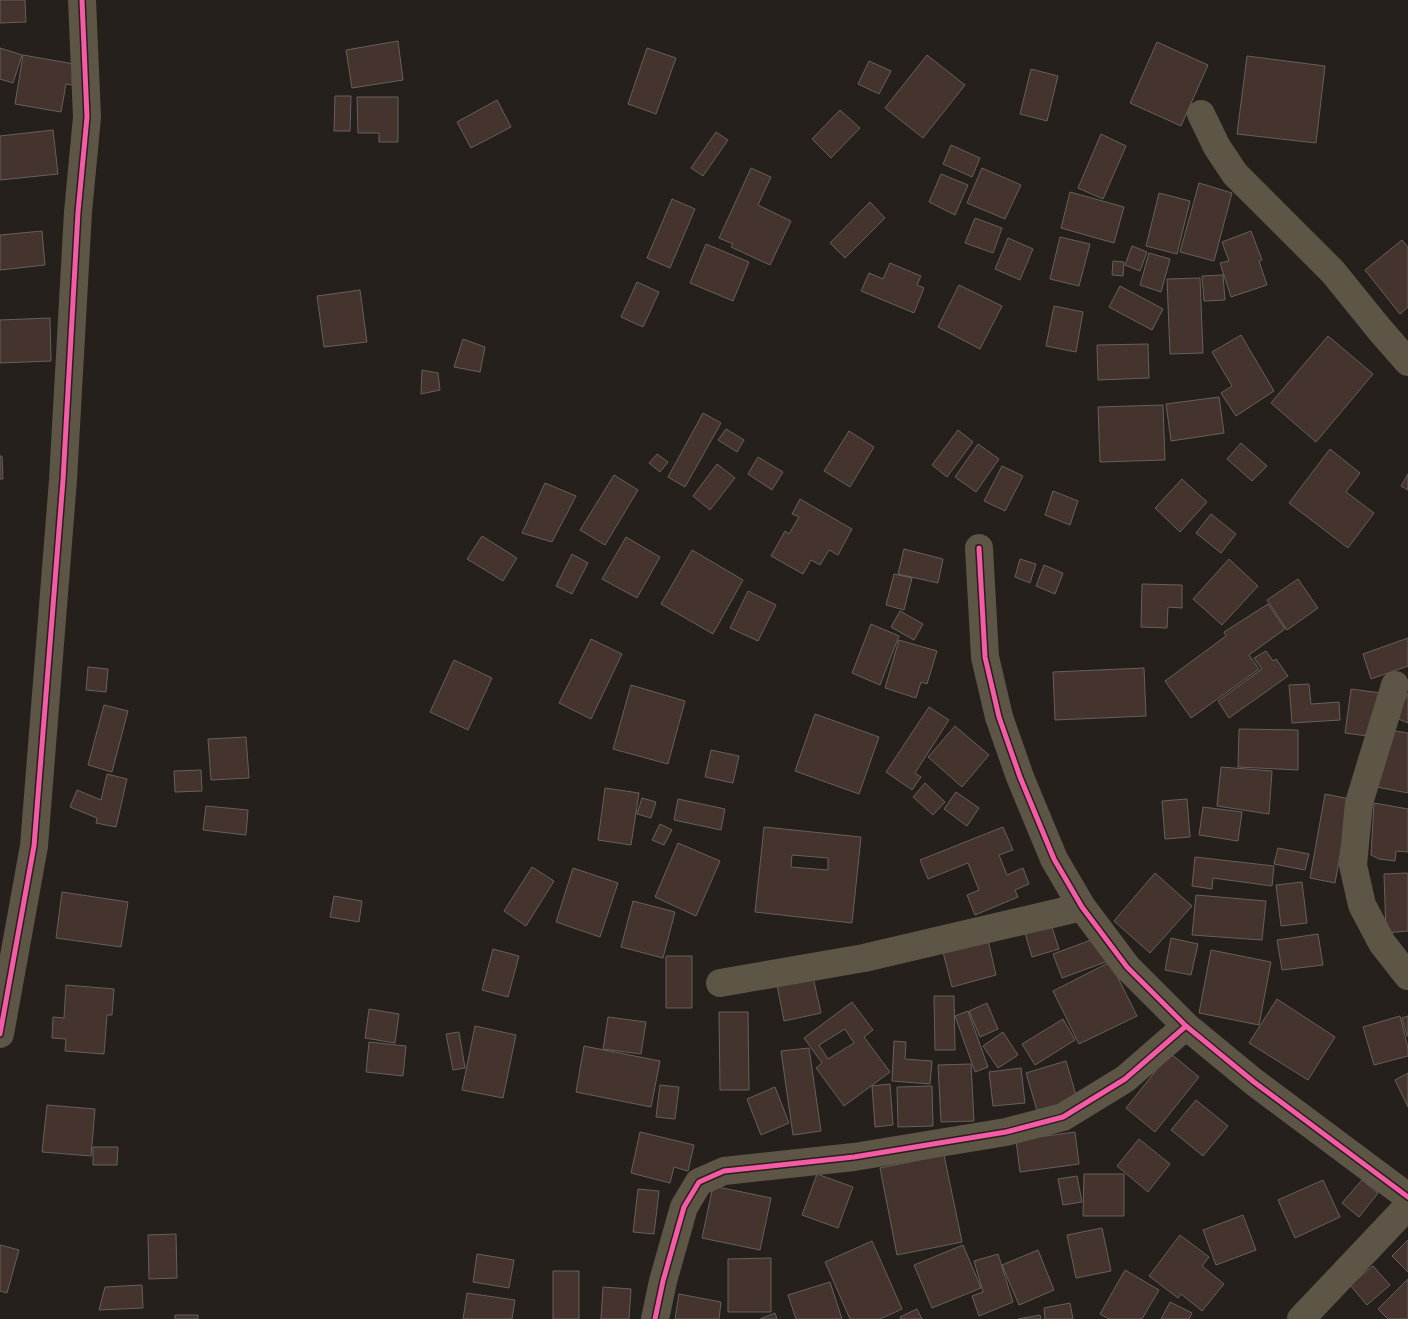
<svg xmlns="http://www.w3.org/2000/svg" width="1408" height="1319" font-family="Mulish,sans-serif">
<style>
.building{fill:#44342d;stroke:#66605c;fill-rule:evenodd}
.lines{fill:none;stroke-linecap:round;stroke-linejoin:round}
.minor{stroke:#5d5546;stroke-width:28}
.cycleway-casing{stroke:#2b1f17;stroke-width:8}
.cycleway{stroke:#f35aa7;stroke-width:5}
</style>
<rect width="100%" height="100%" fill="#26201c"/>
<!-- building -->
<path class="building" d="M0 0H25L26 22 0 23Z
M398 41 403 80 352 88 346 50Z
M1157 42 1208 65 1181 126 1130 103Z
M0 48 22 55 13 83 0 79Z
M647 48 676 58 656 114 628 104Z
M23 55 80 65 77 86 66 84 61 112 15 104Z
M927 55 965 85 923 138 885 108Z
M1247 56 1325 66 1316 143 1237 134Z
M869 61 891 71 879 94 858 84Z
M1031 69 1058 76 1047 121 1020 114Z
M335 96H351L350 131H334Z
M357 97H398V142H379V133H358Z
M497 100 511 127 471 148 457 122Z
M840 110 860 128 831 158 812 139Z
M53 130 58 174 0 180V136Z
M716 132 728 140 703 176 691 168Z
M1101 134 1126 146 1103 199 1078 188Z
M951 145 980 158 972 177 943 164Z
M751 168 771 177 758 205 791 221 770 265 731 247 733 244 719 238Z
M982 168 1021 185 1005 219 967 203Z
M941 174 968 185 955 215 929 202Z
M1199 183 1232 193 1214 261 1180 252Z
M1070 192 1124 207 1114 243 1061 228Z
M1159 193 1190 201 1177 254 1146 246Z
M672 199 695 209 670 268 647 258Z
M870 202 885 218 845 258 830 243Z
M975 218 1002 228 993 253 965 243Z
M42 231 45 265 0 270V235Z
M1251 231 1262 260 1259 261 1267 285 1231 297 1220 263 1229 261 1222 242Z
M1060 237 1090 244 1079 286 1050 279Z
M1008 238 1033 249 1020 280 995 269Z
M1402 240 1408 247V307L1400 314 1365 270Z
M706 244 749 262 733 301 690 283Z
M1132 246 1147 252 1140 271 1125 265Z
M1149 253 1170 259 1161 292 1140 285Z
M1113 261 1124 262 1123 276 1112 275Z
M890 263 921 276 917 285 924 288 914 313 861 291 869 273 883 279Z
M1223 275 1225 300 1204 301 1202 276Z
M1200 278 1203 353 1170 354 1167 279Z
M637 282 659 292 643 327 621 317Z
M959 285 1002 306 980 349 938 327Z
M1120 286 1163 309 1152 330 1109 307Z
M360 290 367 342 324 347 317 296Z
M1054 306 1083 312 1076 352 1046 346Z
M50 318 51 361 0 363V320Z
M1241 335 1274 391 1236 416 1221 393 1232 386 1212 352Z
M1328 336 1373 374 1316 442 1271 403Z
M463 339 485 347 480 372 454 367Z
M1148 344 1149 378 1098 380 1097 345Z
M422 370 438 373 440 390 421 394Z
M1219 397 1224 433 1171 441 1166 404Z
M1163 405 1165 460 1100 462 1098 407Z
M703 413 721 423 685 487 668 477Z
M726 429 744 440 737 452 718 440Z
M958 430 973 442 947 477 932 465Z
M849 431 874 447 850 487 824 471Z
M1241 443 1267 466 1252 481 1227 459Z
M978 444 999 459 976 492 955 477Z
M1330 449 1360 473 1346 492 1374 513 1348 548 1289 503Z
M657 454 668 462 660 472 649 463Z
M0 456H2L3 479H0Z
M758 457 783 472 772 490 748 474Z
M717 464 735 478 710 510 693 496Z
M1002 466 1023 476 1005 511 984 501Z
M1408 474V490L1401 486Z
M614 475 638 490 605 545 580 530Z
M1182 479 1207 502 1180 532 1155 508Z
M545 483 576 496 552 542 522 533Z
M1053 491 1078 501 1070 525 1045 515Z
M800 499 852 529 838 555 829 550 820 565 811 560 803 574 771 556 785 531 789 534 799 517 792 514Z
M1211 514 1236 534 1221 553 1196 533Z
M482 536 517 558 503 581 467 559Z
M626 537 660 557 637 598 602 579Z
M904 549 943 559 938 583 898 574Z
M692 550 743 580 713 634 661 604Z
M572 554 588 563 572 594 556 586Z
M1020 559 1036 564 1030 583 1015 577Z
M1229 559 1258 586 1222 625 1193 599Z
M1044 565 1063 573 1055 594 1036 586Z
M894 574 912 578 904 610 886 605Z
M1298 579 1318 608 1287 630 1267 600Z
M1142 584 1182 585V608L1168 607 1167 628 1141 627Z
M748 591 776 605 758 641 730 628Z
M1268 604 1285 629 1249 655 1259 669 1191 718 1165 681 1226 636 1224 632Z
M900 611 923 624 914 640 891 627Z
M871 624 899 636 880 685 852 673Z
M1408 638V666L1371 679 1363 654Z
M591 639 622 654 591 719 559 703Z
M899 640 937 651 927 684 921 682 916 698 885 688Z
M1266 651 1273 661 1276 659 1288 676 1229 718 1218 701 1262 669 1254 658Z
M454 660 492 678 468 730 430 712Z
M88 667 108 669 106 692 86 690Z
M1144 668 1146 716 1055 720 1053 672Z
M1309 684 1311 704 1339 702 1340 720 1292 723 1289 685Z
M631 685 685 701 668 764 613 749Z
M1351 689 1381 693 1375 737 1345 733Z
M1408 693V723L1396 718Z
M104 705 128 711 112 772 88 765Z
M929 707 949 720 915 773 921 777 912 790 886 772Z
M815 714 879 737 859 794 795 771Z
M955 726 989 755 962 787 928 757Z
M1239 729 1298 730V770L1238 767Z
M1388 730 1408 733V793L1377 787Z
M246 737 249 778 211 780 208 739Z
M711 750 739 756 733 783 705 777Z
M1221 767 1272 771 1269 814 1217 806Z
M201 770 202 791 175 792 174 771Z
M107 774 127 779 116 827 96 823 97 818 70 807 77 790 101 800Z
M925 783 945 802 933 815 913 797Z
M605 788 639 793 631 845 598 840Z
M956 792 979 808 967 826 944 809Z
M1325 794 1350 799 1335 883 1310 878Z
M642 798 656 802 651 818 637 814Z
M678 799 725 809 721 830 674 820Z
M1187 799 1190 837 1165 839 1162 801Z
M1374 803 1408 809V852L1396 851 1395 861 1379 859 1371 855Z
M206 806 248 810 246 835 203 830Z
M1203 807 1242 812 1238 841 1199 835Z
M660 824 672 830 664 845 652 840Z
M764 827 861 837 852 923 755 912ZM792 855 828 858V870L791 867Z
M1003 827 1013 850 999 855 1007 875 1023 868 1029 884 1015 890 1018 897 975 915 967 895 979 890 968 863 928 879 920 860Z
M678 843 720 861 696 916 655 897Z
M1278 848 1309 854 1305 870 1274 864Z
M1195 857 1274 866 1272 886 1213 878 1212 889 1192 886Z
M532 867 554 881 526 926 504 911Z
M573 868 618 883 600 937 556 922Z
M1155 873 1192 906 1150 953 1114 921Z
M1408 873V931L1386 933 1384 874Z
M1302 882 1307 923 1281 926 1276 885Z
M62 892 128 902 121 947 56 938Z
M1196 895 1266 901 1262 940 1192 935Z
M334 896 362 901 359 922 330 917Z
M633 901 675 912 663 958 621 947Z
M1051 924 1059 949 1032 957 1025 933Z
M1318 934 1323 965 1282 970 1277 940Z
M1102 936 1111 960 1062 978 1053 954Z
M1171 938 1198 944 1191 975 1165 970Z
M988 940 996 975 952 987 943 952Z
M493 949 519 956 508 997 482 990Z
M1211 950 1271 962 1259 1025 1199 1013Z
M666 956H692V1008H666Z
M1110 962 1137 1016 1079 1044 1053 991Z
M813 977 821 1013 784 1021 777 985Z
M66 985 114 989 112 1015H107L104 1054 65 1051 66 1039 52 1038 53 1017 64 1018Z
M934 996H954L955 1050H935Z
M1277 999 1335 1037 1308 1080 1249 1043Z
M852 1002 873 1030 864 1037 890 1072 844 1106 816 1068 822 1063 804 1038ZM845 1029 854 1043 828 1059 819 1045Z
M987 1003 998 1029 980 1037 969 1011Z
M369 1009 399 1014 395 1043 365 1038Z
M968 1011 988 1067 975 1072 955 1016Z
M719 1012H748L749 1090H720Z
M1400 1016 1408 1048V1056L1374 1065 1363 1027Z
M1408 1016V1036H1407L1402 1018Z
M608 1017 646 1022 641 1054 603 1049Z
M1063 1019 1075 1040 1035 1065 1022 1044Z
M475 1026 516 1035 503 1098 462 1090Z
M459 1032 465 1068 453 1070 446 1034Z
M1003 1032 1018 1055 998 1068 983 1046Z
M894 1041 906 1042 905 1059 932 1061 930 1084 892 1081Z
M369 1042 406 1046 403 1076 366 1072Z
M584 1046 660 1061 651 1107 576 1092Z
M809 1048 821 1131 793 1135 781 1051Z
M1170 1053 1199 1077 1155 1132 1126 1108Z
M1066 1061 1078 1102 1038 1114 1026 1073Z
M971 1064 974 1121 941 1122 938 1065Z
M1021 1068 1025 1103 993 1106 989 1072Z
M1408 1073V1107L1395 1080Z
M890 1084 893 1125 875 1127 872 1086Z
M660 1085 679 1087 675 1119 656 1117Z
M932 1086 933 1126 898 1127 897 1087Z
M775 1087 789 1123 761 1135 747 1099Z
M1196 1100 1228 1126 1203 1156 1171 1130Z
M47 1105 95 1109 91 1156 42 1152Z
M640 1132 694 1145 688 1171 674 1167 670 1183 631 1173Z
M1075 1132 1079 1164 1020 1172 1016 1140Z
M1139 1139 1170 1164 1148 1192 1117 1166Z
M93 1147H118L117 1165H93Z
M944 1155 962 1242 897 1255 880 1168Z
M817 1174 853 1187 838 1228 802 1215Z
M1084 1174H1124V1216H1083Z
M1077 1176 1082 1202 1063 1205 1058 1179Z
M1323 1180 1340 1217 1295 1238 1278 1200Z
M1362 1180 1378 1193 1359 1217 1342 1203Z
M713 1186 771 1198 760 1250 702 1238Z
M638 1189 659 1191 654 1234 633 1232Z
M1243 1215 1256 1250 1216 1265 1203 1230Z
M1102 1228 1111 1271 1076 1278 1067 1235Z
M176 1234 177 1278 149 1279 148 1235Z
M1180 1235 1209 1257 1202 1266 1224 1284 1202 1311 1181 1294 1178 1298 1149 1276Z
M1408 1240V1272L1392 1256Z
M872 1241 902 1309 880 1319H850L825 1262Z
M0 1245 19 1250 7 1293 0 1291Z
M963 1245 981 1288 932 1308 914 1265Z
M1038 1250 1054 1290 1019 1305 1002 1265Z
M477 1254 514 1260 509 1288 473 1282Z
M998 1254 1013 1302 979 1316 972 1296 983 1292 974 1261Z
M771 1258V1312H728V1259Z
M1373 1266 1390 1285 1367 1305 1350 1285Z
M1125 1270 1159 1290 1142 1319H1109L1100 1314Z
M553 1271H579V1319H553Z
M1408 1279V1319H1388L1378 1309Z
M830 1282 842 1319H796L788 1295Z
M142 1285 143 1308 99 1310 105 1287Z
M603 1287 631 1289 629 1319H601Z
M467 1293 515 1300 512 1319H463Z
M679 1294 721 1302 719 1319H675Z
M1170 1302 1192 1313 1189 1319H1161Z
M1070 1303 1073 1319H1045L1044 1308Z
M917 1309 922 1319H901L900 1317Z
M775 1313 777 1319H760Z
M175 1315H198V1319H175Z
M1040 1315 1041 1319H1018Z"/>
<g class="lines">
<!-- minor -->
<path class="minor" d="M1201 114 1217 147 1235 174 1333 272 1380 330 1408 362
M979 548 985 657 999 717 1020 777 1054 859 1082 907 1127 967 1186 1026 1254 1082 1408 1197
M1395 685 1359 803 1353 865 1362 905 1382 943 1408 976
M720 983 864 958 1082 907
M0 1034 34 846 63 480 78 212 87 117 82 0
M655 1319 663 1281 684 1207 699 1182 724 1171 854 1157 1006 1132 1063 1117 1125 1079 1186 1026
M1301 1319 1408 1206"/>
<!-- cycleway casing -->
<g class="cycleway-casing">
<path id="cycleway" d="M979 548 985 657 999 717 1020 777 1054 859 1082 907 1127 967 1186 1026 1254 1082 1408 1197
M0 1034 34 846 63 480 78 212 87 117 82 0
M655 1319 663 1281 684 1207 699 1182 724 1171 854 1157 1006 1132 1063 1117 1125 1079 1186 1026"/>
</g>
<!-- cycleway -->
<use href="#cycleway" class="cycleway"/>
</g>
</svg>
